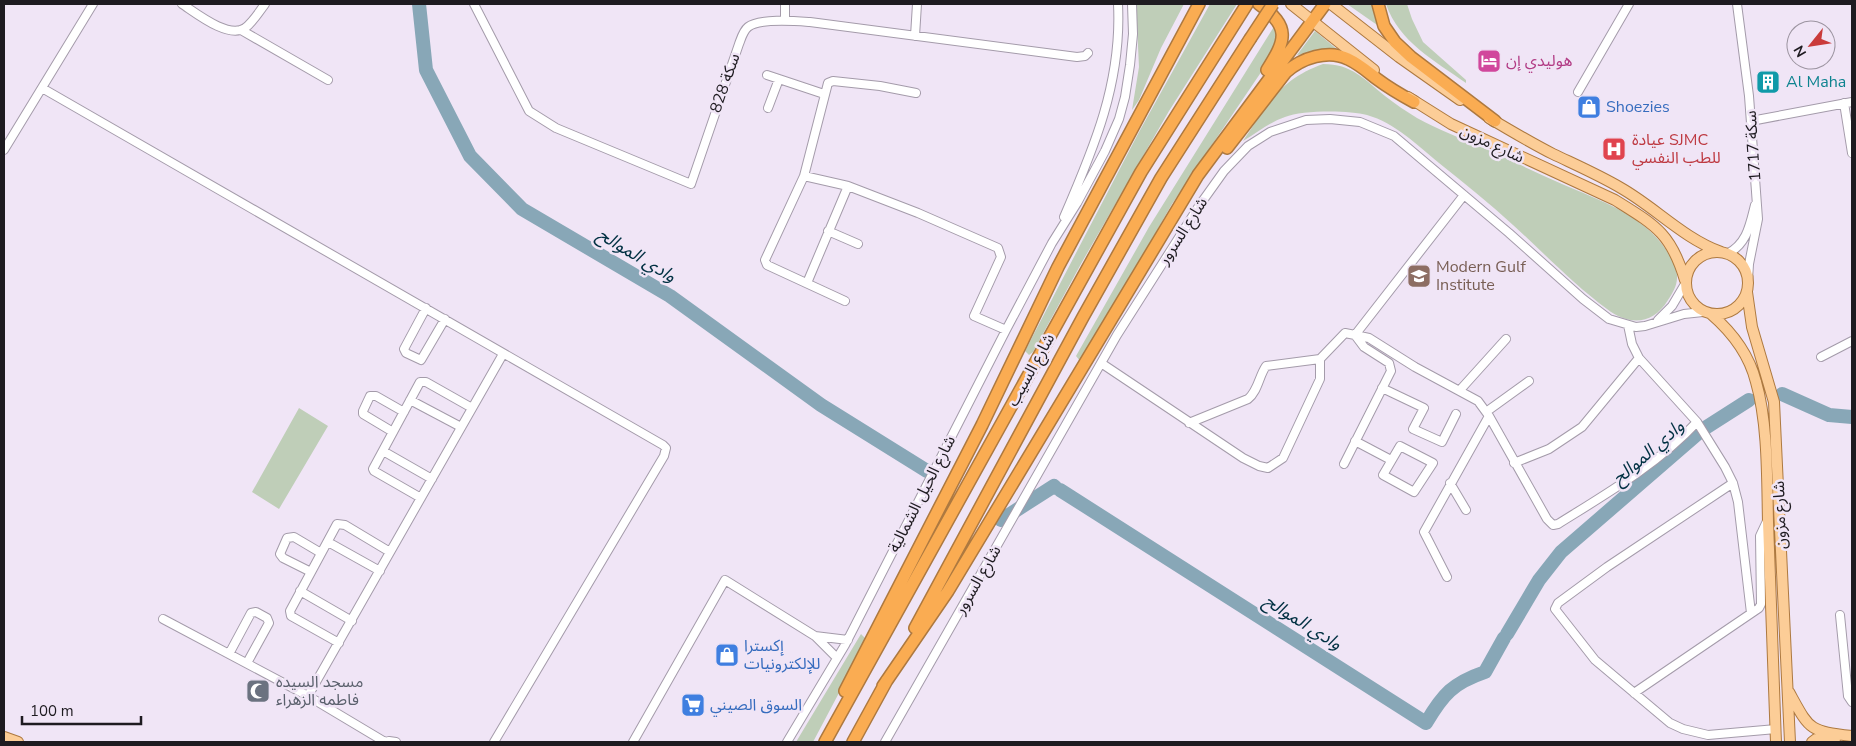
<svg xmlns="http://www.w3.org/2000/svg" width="1856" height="746" font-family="'Nunito Sans','Noto Sans Arabic',sans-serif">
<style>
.green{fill:#bfceb8}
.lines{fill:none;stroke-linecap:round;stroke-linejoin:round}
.river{stroke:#88a7b7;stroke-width:14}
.minor-casing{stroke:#a49baa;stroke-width:10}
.major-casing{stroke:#ad7940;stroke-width:12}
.highway-casing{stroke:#ad7940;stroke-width:14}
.minor{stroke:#fff;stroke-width:8}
.major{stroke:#fccd97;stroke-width:10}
.highway{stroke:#faac52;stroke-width:11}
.highway-bridge-casing{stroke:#ad7940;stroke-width:14;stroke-linecap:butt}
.highway-bridge{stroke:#faac52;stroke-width:11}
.labels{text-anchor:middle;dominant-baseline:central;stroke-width:5;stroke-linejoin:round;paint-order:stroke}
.hotel-label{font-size:16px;fill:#b23c85;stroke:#f0e5f6;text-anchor:start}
.culture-label{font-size:16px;fill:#0d838f;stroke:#f0e5f6;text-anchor:start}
.street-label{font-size:16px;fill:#1e1b20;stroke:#f0e5f6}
.shop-label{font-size:16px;fill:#366cbe;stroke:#f0e5f6;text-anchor:start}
.health-label{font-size:16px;fill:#be3a42;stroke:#f0e5f6;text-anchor:start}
.education-label{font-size:16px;fill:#785e54;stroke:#f0e5f6;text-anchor:start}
.worship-label{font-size:16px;fill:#5b616d;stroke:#f0e5f6;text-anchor:start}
.water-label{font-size:18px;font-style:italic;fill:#003042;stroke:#f0e5f6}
</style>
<rect width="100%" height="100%" fill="#f0e5f6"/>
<!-- green -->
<path class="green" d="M1136 4H1184L1161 48 1139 100 1132 110 1139 67Z
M1210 4H1237L1169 111 1082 262 1033 352 1029 355 1025 351 1139 132Z
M1347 4H1372L1380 27Z
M1386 4H1407L1412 19 1423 42 1466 80V83C1435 61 1399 42 1386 4Z
M1275 25 1278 34 1272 56 1172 204 1096 337 1080 361 1076 356 1149 227Z
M1315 31 1338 50 1297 55Z
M1323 64C1352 64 1364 79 1385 96 1395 104 1406 111 1417 118 1439 130 1456 136 1479 146 1507 158 1534 172 1562 184 1599 200 1644 215 1667 251 1671 258 1678 269 1677 278 1677 286 1672 294 1668 300 1653 325 1629 326 1607 309 1573 284 1544 253 1513 225 1489 203 1464 183 1439 163 1417 145 1395 123 1367 115 1349 110 1302 110 1285 117 1270 122 1257 133 1243 141 1268 104 1279 80 1323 64Z
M299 408 328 426 279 509 252 492Z
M861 634 867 640 813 742H796Z"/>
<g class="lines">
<!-- river -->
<path class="river" d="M419 4 426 70 470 156 522 209 670 296 821 405 927 471
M1782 394 1829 415 1852 417
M1060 490 1426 723C1443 694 1453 683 1485 672L1504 638
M1001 520 1054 486 1056 488
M1507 634 1539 580 1561 552 1702 430 1749 400"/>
<!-- minor casing -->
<g class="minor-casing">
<path id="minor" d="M182 4C196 13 228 39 245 28 253 22 259 12 265 4
M474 4 529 111 556 128 691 184 739 44C741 39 743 31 748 27 759 18 796 21 810 22L1077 57 1085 56 1088 53
M785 4V21
M1737 4 1749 96 1758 219 1749 264 1748 281
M241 30 328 80
M915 36 917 4
M767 75 824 94
M42 88 663 445 666 448 664 456 494 742
M1578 92 1629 4
M1844 103 1852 153
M768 108 779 79
M1751 121 1852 102
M4 150 93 4
M804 176 848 186 918 213 998 248 1001 257 974 316 1006 330
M1464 195 1355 335 1369 338 1415 367 1478 401 1489 416 1547 519 1553 525 1558 524C1606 494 1658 464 1697 422
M1064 217C1094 148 1122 82 1118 4
M828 231 858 244
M1727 254C1747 244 1750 225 1755 205
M807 283 848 186
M845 301 767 265 765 260 804 176 828 83 833 81 880 86 916 93
M426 308 404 349 406 353 421 360 445 319
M1658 320 1672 306 1685 284
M1628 325 1632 344 1639 358 1697 422 1725 467 1733 483 1738 502 1751 613
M1821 357 1852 341
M1101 363 1243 458 1259 466 1268 468 1283 458 1320 379V359L1345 333 1355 335 1364 347 1389 363 1391 371 1344 464
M1382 388 1424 408 1413 429 1442 442 1456 414
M1460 390 1506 339
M410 400 461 427
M1486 412 1529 381
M1189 423 1248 399C1258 391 1259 376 1266 366L1320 359
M393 432 363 414V411L370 396H376L404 412
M1355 441 1391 460
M1400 446 1433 463 1414 492 1383 475Z
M383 451 432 479
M1514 463 1549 449 1582 427 1639 358
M1450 483 1466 510
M1733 483 1607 567 1558 603 1555 609 1595 660 1670 723 1683 729 1708 735 1776 729
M421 498 374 471 373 469 420 382H426L472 408
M328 542 380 571
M311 572 283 558 280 554 287 538 294 537 321 553
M1447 577 1424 532 1489 416
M300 591 352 621
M1840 615 1848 696 1852 702
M163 619 308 696 385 742
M815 636 848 640
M339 643 291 616 290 611 337 524 345 525 390 552
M229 654 251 613 256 612 267 618 269 623 247 663
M1634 693 1759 608 1761 604 1760 536 1767 521
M308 696 503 354
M385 742 389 741 396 742
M633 742 725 580 815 636 837 658
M787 742 845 645 1006 330 1052 243 1077 203 1105 151 1119 119 1125 97 1130 65 1133 34 1132 4
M885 742 1117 335 1199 206 1224 171 1248 146 1270 132 1306 120 1330 119 1360 122 1394 136 1509 233 1583 299 1609 319 1636 327 1645 326 1684 314 1703 312"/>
</g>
<!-- major casing -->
<g class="major-casing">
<path id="major" d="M1291 4 1374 70
M1331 4 1399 57 1460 100
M1408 97 1451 124 1615 200C1655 225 1671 233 1685 280
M1489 118C1510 130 1531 143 1553 154 1576 165 1599 175 1621 188 1656 208 1683 238 1721 252
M1686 283a31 31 0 1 1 62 0a31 31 0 1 1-62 0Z
M1747 292 1752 327 1774 402 1790 742
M1711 314C1733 333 1749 354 1756 382 1768 423 1767 479 1768 522 1771 596 1773 669 1776 742
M1789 692C1810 730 1808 731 1852 736
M4 737 18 742
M1812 742 1816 739H1835"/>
</g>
<!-- highway casing -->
<g class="highway-casing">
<path id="highway" d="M1259 4C1291 27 1286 40 1267 70
M1378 4 1384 26 1395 42 1411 57 1495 121
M1227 148 1286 72C1302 58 1328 49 1348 59 1359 64 1368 72 1377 79 1389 88 1401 95 1414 102
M915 628 1083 317 1161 178 1250 39
M883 686 948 591 1198 175 1325 4
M845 691 982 425 1058 267 1199 4
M825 742 1141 172 1247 4
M853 742 887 680"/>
</g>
<!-- minor -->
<use href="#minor" class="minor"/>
<!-- major -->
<use href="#major" class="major"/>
<!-- highway -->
<use href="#highway" class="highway"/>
<!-- highway-bridge casing -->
<g class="highway-bridge-casing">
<path id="highway-bridge" d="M1250 39 1273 4"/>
</g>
<!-- highway-bridge -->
<use href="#highway-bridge" class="highway-bridge"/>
</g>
<!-- icons -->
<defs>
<g id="hotel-square" transform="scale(1.25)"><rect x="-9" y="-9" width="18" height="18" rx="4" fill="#d1479c" stroke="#f0e5f6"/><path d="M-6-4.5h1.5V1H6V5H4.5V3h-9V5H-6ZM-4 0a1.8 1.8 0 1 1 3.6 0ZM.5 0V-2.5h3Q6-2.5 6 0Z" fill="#fff"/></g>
<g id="building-square" transform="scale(1.25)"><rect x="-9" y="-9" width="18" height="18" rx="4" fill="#0f9aa8" stroke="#f0e5f6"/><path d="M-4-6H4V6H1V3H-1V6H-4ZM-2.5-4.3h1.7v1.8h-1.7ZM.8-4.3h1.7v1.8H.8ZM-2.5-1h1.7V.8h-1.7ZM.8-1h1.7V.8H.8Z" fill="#fff"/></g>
<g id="shop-square" transform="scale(1.25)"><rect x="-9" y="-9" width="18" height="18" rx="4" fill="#3f7fe0" stroke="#f0e5f6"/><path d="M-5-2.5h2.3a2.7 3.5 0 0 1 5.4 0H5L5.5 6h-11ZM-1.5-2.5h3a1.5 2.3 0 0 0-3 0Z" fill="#fff"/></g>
<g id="hospital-square" transform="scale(1.25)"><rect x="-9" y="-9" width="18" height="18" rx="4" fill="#e0444e" stroke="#f0e5f6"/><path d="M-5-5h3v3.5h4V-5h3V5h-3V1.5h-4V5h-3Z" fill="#fff"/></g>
<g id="school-square" transform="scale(1.25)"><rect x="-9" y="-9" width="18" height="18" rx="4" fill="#8d6e63" stroke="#f0e5f6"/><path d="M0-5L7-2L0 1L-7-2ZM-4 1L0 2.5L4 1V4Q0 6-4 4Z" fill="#fff"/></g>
<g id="mosque-square" transform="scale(1.25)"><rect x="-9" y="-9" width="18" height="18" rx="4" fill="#6b7280" stroke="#f0e5f6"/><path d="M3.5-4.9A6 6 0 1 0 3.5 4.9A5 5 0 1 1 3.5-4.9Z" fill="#fff"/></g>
<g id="supermarket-square" transform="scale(1.25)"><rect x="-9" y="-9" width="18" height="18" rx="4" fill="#3f7fe0" stroke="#f0e5f6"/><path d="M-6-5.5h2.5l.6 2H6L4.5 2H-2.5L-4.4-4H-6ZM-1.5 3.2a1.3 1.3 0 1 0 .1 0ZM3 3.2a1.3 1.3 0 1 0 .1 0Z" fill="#fff"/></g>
</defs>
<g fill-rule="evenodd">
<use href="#hotel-square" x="1489" y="61"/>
<use href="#building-square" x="1768" y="82"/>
<use href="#shop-square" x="1589" y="107"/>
<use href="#hospital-square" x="1614" y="149"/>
<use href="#school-square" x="1419" y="276"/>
<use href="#shop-square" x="727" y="655"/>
<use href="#mosque-square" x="258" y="691"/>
<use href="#supermarket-square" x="693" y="705"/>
</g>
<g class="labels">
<!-- hotel labels -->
<g class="hotel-label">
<text x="1506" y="61">هوليدي إن</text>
</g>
<!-- culture labels -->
<g class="culture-label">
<text x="1786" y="82">Al Maha</text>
</g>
<!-- street labels -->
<g class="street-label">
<text transform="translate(725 83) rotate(-71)">سكة 828</text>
<text transform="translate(1492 144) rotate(25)">شارع مزون</text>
<text transform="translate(1753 146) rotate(-94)">سكة 1717</text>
<text transform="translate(1183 231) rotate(-57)">شارع السرور</text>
<text transform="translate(1031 370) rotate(-61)">شارع السيب</text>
<text transform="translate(922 494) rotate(-63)">شارع الحيل الشمالية</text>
<text transform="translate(1780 515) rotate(-92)">شارع مزون</text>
<text transform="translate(978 580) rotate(-60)">شارع السرور</text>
</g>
<!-- shop labels -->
<g class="shop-label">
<text x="1606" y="107">Shoezies</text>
<text x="744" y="646">إكسترا<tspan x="744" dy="18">للإلكترونيات</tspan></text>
<text x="710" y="705">السوق الصيني</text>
</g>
<!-- health labels -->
<g class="health-label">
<text x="1632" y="140">عيادة SJMC<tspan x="1632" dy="18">للطب النفسي</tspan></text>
</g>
<!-- education labels -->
<g class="education-label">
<text x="1436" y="267">Modern Gulf<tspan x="1436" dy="18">Institute</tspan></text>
</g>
<!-- worship labels -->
<g class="worship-label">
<text x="276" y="682">مسجد السيده<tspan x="276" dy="18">فاطمه الزهراء</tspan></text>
</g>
<!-- water labels -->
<g class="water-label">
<text transform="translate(637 255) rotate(31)">وادي الموالح</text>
<text transform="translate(1648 452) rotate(-41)">وادي الموالح</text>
<text transform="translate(1303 622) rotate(32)">وادي الموالح</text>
</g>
</g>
<!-- border -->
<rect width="1856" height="746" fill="none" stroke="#1e1b20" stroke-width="10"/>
<!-- north arrow -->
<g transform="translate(1811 45) rotate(240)"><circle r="24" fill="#f0e5f6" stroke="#9c94a0"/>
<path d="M0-4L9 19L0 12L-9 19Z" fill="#ca3b3b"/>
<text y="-8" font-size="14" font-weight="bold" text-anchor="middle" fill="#1e1b20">N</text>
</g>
<!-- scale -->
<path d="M22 716v8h119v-8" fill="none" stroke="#1e1b20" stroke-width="2.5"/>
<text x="30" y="716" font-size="15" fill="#1e1b20" stroke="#f0e5f6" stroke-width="4" paint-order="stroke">100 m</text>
</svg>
